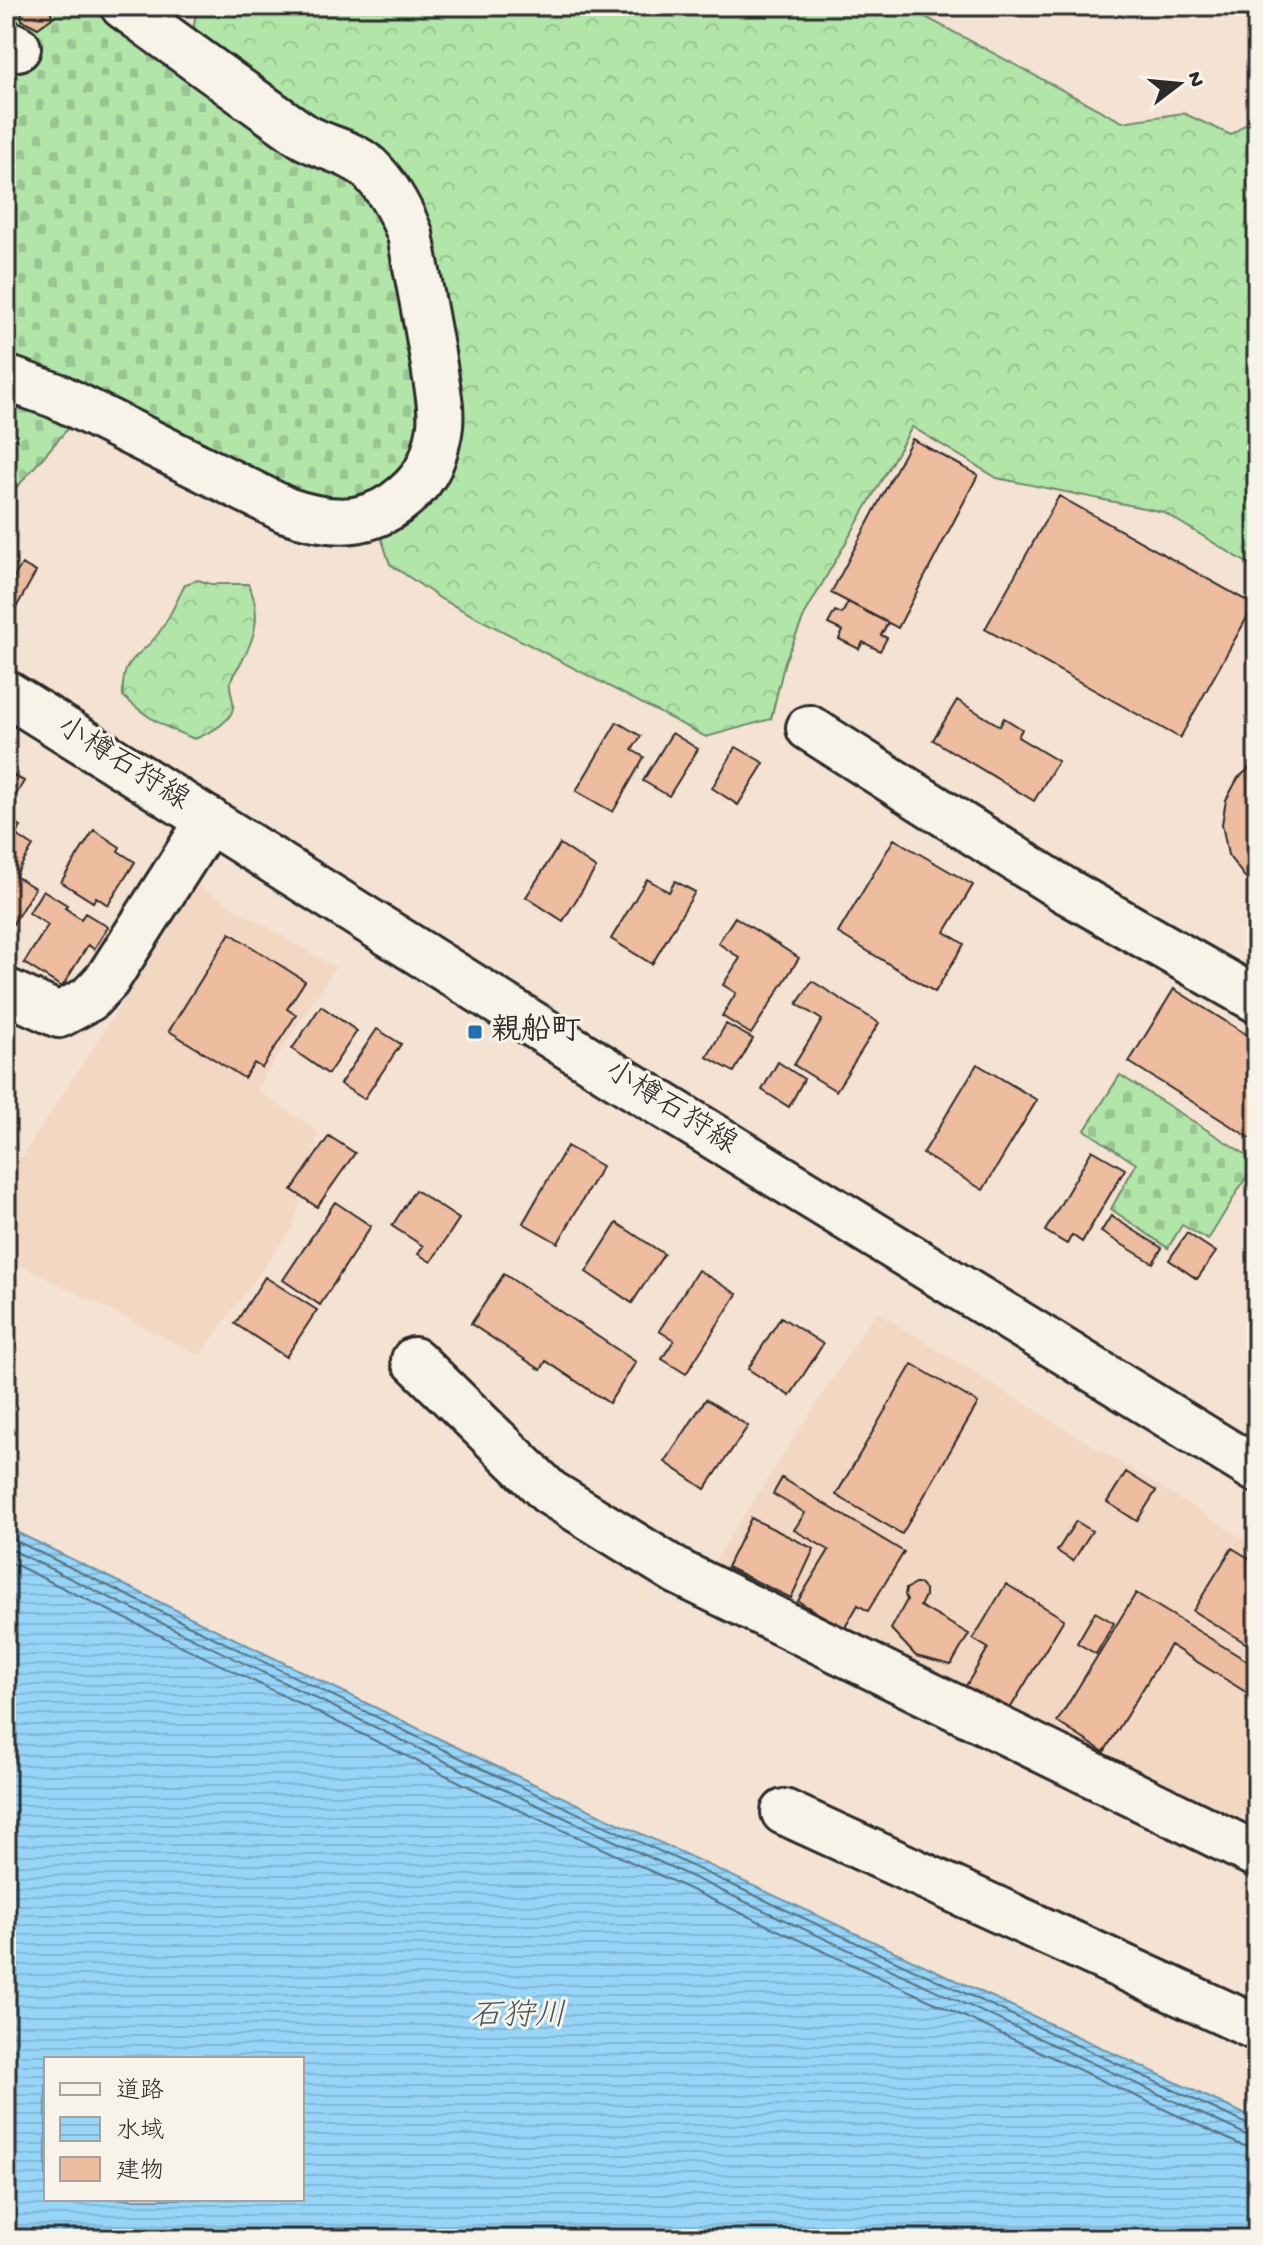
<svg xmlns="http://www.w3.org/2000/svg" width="1263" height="2245" font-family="'Gochi Hand','Klee One',sans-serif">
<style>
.built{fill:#f2d7c3}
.forest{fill:url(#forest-crowns);stroke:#6e886a;stroke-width:2}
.cemetery{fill:url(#cemetery-stones);stroke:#6e886a;stroke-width:2}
.water{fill:url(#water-rules);stroke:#6b91a6;stroke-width:2;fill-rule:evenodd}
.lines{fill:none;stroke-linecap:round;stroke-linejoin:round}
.shore{stroke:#566f7d;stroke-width:2}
.building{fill:#eebc9f;stroke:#2b2b2b;stroke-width:2}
.minor-casing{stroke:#2b2b2b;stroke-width:50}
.major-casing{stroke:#2b2b2b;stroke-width:50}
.minor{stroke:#f7f3e8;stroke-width:44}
.major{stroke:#f7f3e8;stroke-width:44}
.poi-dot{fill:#1f6fb2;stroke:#f7f3e8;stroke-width:3}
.labels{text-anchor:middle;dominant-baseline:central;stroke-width:6;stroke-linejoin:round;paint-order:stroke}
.street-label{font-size:30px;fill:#2b2b2b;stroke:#f7f3e8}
.poi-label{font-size:30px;font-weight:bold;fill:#2b2b2b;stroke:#f7f3e8;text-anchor:start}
.water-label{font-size:32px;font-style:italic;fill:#46565e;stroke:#f7f3e8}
</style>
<defs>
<pattern id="forest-crowns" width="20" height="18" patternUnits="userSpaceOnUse" patternTransform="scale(2)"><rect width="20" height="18" fill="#b1e6a8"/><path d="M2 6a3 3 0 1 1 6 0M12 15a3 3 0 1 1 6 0" fill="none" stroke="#98c591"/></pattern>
<pattern id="cemetery-stones" width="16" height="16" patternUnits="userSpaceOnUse" patternTransform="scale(2)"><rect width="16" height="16" fill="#b1e6a8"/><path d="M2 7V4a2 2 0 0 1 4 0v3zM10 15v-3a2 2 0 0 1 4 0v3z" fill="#98c591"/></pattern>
<pattern id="water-rules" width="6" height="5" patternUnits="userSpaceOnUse" patternTransform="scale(2)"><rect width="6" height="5" fill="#96d5f8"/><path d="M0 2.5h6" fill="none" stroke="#81b7d5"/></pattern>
</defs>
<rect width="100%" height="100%" fill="#f4e2d2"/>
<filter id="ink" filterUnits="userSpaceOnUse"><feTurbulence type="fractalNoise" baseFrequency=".0125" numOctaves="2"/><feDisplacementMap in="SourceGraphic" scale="16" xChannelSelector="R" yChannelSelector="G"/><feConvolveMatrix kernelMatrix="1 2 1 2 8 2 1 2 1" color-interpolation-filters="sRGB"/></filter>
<g filter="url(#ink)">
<!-- built -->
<path class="built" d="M198 886 335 968 256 1089 319 1133 292 1228 200 1355 6 1258V1182Z
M876 1312 1257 1547V1790L1234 1829 720 1573 714 1562Z"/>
<!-- forest -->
<path class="forest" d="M197 6H905L1122 122 1183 113 1231 135 1257 115V569L1163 512 997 478 912 427 806 612 785 661 771 719 706 737 441 599 390 564 381 537 389 515 192 38Z
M198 580 211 584H248C262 611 256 636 242 661 238 668 231 677 230 683 229 694 237 703 231 714 223 727 208 733 195 739 165 728 147 718 123 696 121 657 138 660 158 634 169 619 177 601 185 584Z"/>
<!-- cemetery -->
<path class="cemetery" d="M6 6H138L374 159 447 394 388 522 77 418 18 486 6 481Z
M1120 1075 1256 1161 1208 1240 1182 1225 1168 1248 1111 1209 1136 1164 1085 1130Z"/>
<!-- water -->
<path class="water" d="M6 1527 489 1763 1257 2120V2239H6ZM46 2059H302V2199H46Z"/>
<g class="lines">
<!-- shore -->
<path class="shore" d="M6 1536 485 1770 1251 2126H1257
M6 1547 481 1779 1247 2135 1257 2136
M6 1560 476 1790 1241 2145 1257 2148"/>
</g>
<!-- building -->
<path class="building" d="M21 6H50L52 18 38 28 22 20Z
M912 439 978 475 898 628 831 593Z
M1059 496 1254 605 1180 738 985 629Z
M22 564 36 572 17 606 6 600V590Z
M848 602 888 623 881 635 887 638 880 651 863 642 859 649 839 639 843 631 828 624 835 611 842 614Z
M957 700 1000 726 1004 718 1022 729 1018 737 1058 761 1034 801 933 740Z
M617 722 641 736 632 750 644 757 613 812 576 791Z
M672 733 698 749 669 796 643 781Z
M736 747 764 763 738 805 712 788Z
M1257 762V885L1244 876 1228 855 1222 824 1226 800 1238 778Z
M6 772 24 781 6 813Z
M8 819 21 827 6 849V823Z
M94 830 120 847 118 851 135 862 108 905 96 897 93 902 61 882Z
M18 836 33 846 15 876 35 888 6 935V855Z
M894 839 973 885 945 932 964 944 935 992 838 933Z
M560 844 596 868 563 921 526 897Z
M647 879 669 892 675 881 695 892 652 964 611 939Z
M43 890 67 905 65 908 81 919 85 913 108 927 94 949 88 945 62 987 24 963 48 925 29 913Z
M735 917 799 958 751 1034 722 1016 736 993 723 985 740 958 718 943Z
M230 933 305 981 287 1009 296 1015 262 1068 254 1063 244 1078 169 1031Z
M812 981 879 1023 836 1091 794 1065 822 1020 797 1004Z
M1174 989 1257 1041V1139L1255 1141 1129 1062Z
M321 1006 357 1031 328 1074 292 1049Z
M726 1024 753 1039 734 1072 707 1057Z
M377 1029 401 1044 364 1099 340 1084Z
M778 1062 804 1079 789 1107 762 1090Z
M977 1064 1037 1100 983 1190 923 1154Z
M329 1136 355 1153 317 1207 292 1190Z
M567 1146 602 1166 558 1243 523 1223Z
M1092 1150 1125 1169 1082 1242 1072 1235 1067 1244 1045 1231Z
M415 1190 459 1219 431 1262 418 1254 423 1246 392 1226Z
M335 1202 371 1226 320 1305 283 1280Z
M1111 1216 1162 1248 1153 1263 1101 1232Z
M617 1223 664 1254 632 1303 586 1272Z
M1187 1233 1216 1252 1197 1279 1169 1260Z
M698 1270 737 1294 686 1374 662 1359 674 1340 659 1331Z
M504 1274 636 1362 609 1403 546 1361 541 1370 471 1324Z
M265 1277 317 1310 286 1357 235 1324Z
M781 1317 823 1344 790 1396 748 1369Z
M912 1364 978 1403 902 1534 836 1495Z
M706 1399 748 1426 705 1489 665 1462Z
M1126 1472 1156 1491 1137 1521 1107 1502Z
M782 1478 904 1552 868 1611 858 1605 844 1629 798 1601 829 1550 794 1530 805 1513 773 1494Z
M751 1518 814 1549 791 1598 727 1567Z
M1076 1521 1092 1531 1073 1561 1057 1551Z
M1232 1548 1257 1563V1650L1193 1611Z
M915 1584H920L925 1590V1596L920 1606 969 1634 951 1665 916 1656 891 1629 907 1600 905 1595 906 1589Z
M1006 1584 1064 1619 1008 1712 966 1686 988 1648 973 1639Z
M1136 1593 1257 1667V1699L1170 1645 1104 1752 1057 1722Z
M1095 1612 1114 1623 1096 1654 1077 1643Z"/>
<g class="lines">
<!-- minor casing -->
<g class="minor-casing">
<path id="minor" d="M6 42 18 48
M6 378 57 396 286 510C324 523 362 528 396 503 423 483 433 466 439 433 443 414 438 391 435 372 428 326 418 280 410 234 400 209 388 186 368 167 348 150 322 148 302 135 242 93 182 49 123 6
M809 728 1063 889 1257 1000
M6 991 59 1015 89 999 107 980 209 820
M414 1360 549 1492 678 1572 1257 1855
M784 1812 1257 2028"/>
</g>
<!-- major casing -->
<g class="major-casing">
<path id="major" d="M6 693 614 1075 1257 1470"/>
</g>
<!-- minor -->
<use href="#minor" class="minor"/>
<!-- major -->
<use href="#major" class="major"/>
</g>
</g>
<!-- markers -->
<rect class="poi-dot" x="467" y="1024" width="16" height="16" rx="4"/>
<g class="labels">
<!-- street labels -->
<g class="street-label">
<text transform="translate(122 765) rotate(32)">小樽石狩線</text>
<text transform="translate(670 1109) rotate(32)">小樽石狩線</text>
</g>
<!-- poi labels -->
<g class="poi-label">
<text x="491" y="1032">親船町</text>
</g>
<!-- water labels -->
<g class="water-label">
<text x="518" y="2018">石狩川</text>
</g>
</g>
<!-- margin -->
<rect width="1263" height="2245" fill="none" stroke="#f7f3e8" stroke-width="32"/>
<rect x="16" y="16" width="1231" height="2213" fill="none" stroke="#2b2b2b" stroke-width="3" filter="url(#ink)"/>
<!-- legend -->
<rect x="44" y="2057" width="260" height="144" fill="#f7f3e8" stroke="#a5a39c" stroke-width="2"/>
<rect x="60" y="2083" width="40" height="12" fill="#f7f3e8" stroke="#a5a39c" stroke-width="2"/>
<text x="116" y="2097" font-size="24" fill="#2b2b2b">道路</text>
<rect x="60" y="2117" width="40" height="24" fill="url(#water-rules)" stroke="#a5a39c" stroke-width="2"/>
<text x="116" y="2137" font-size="24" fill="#2b2b2b">水域</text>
<rect x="60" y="2157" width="40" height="24" fill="#eebc9f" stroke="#a5a39c" stroke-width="2"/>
<text x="116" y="2177" font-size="24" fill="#2b2b2b">建物</text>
<!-- north arrow -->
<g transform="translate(1179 84) rotate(74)" stroke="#f7f3e8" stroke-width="6" paint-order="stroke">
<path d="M0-6L14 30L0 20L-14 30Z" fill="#2b2b2b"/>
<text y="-12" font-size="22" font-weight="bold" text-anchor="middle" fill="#2b2b2b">N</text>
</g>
</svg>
